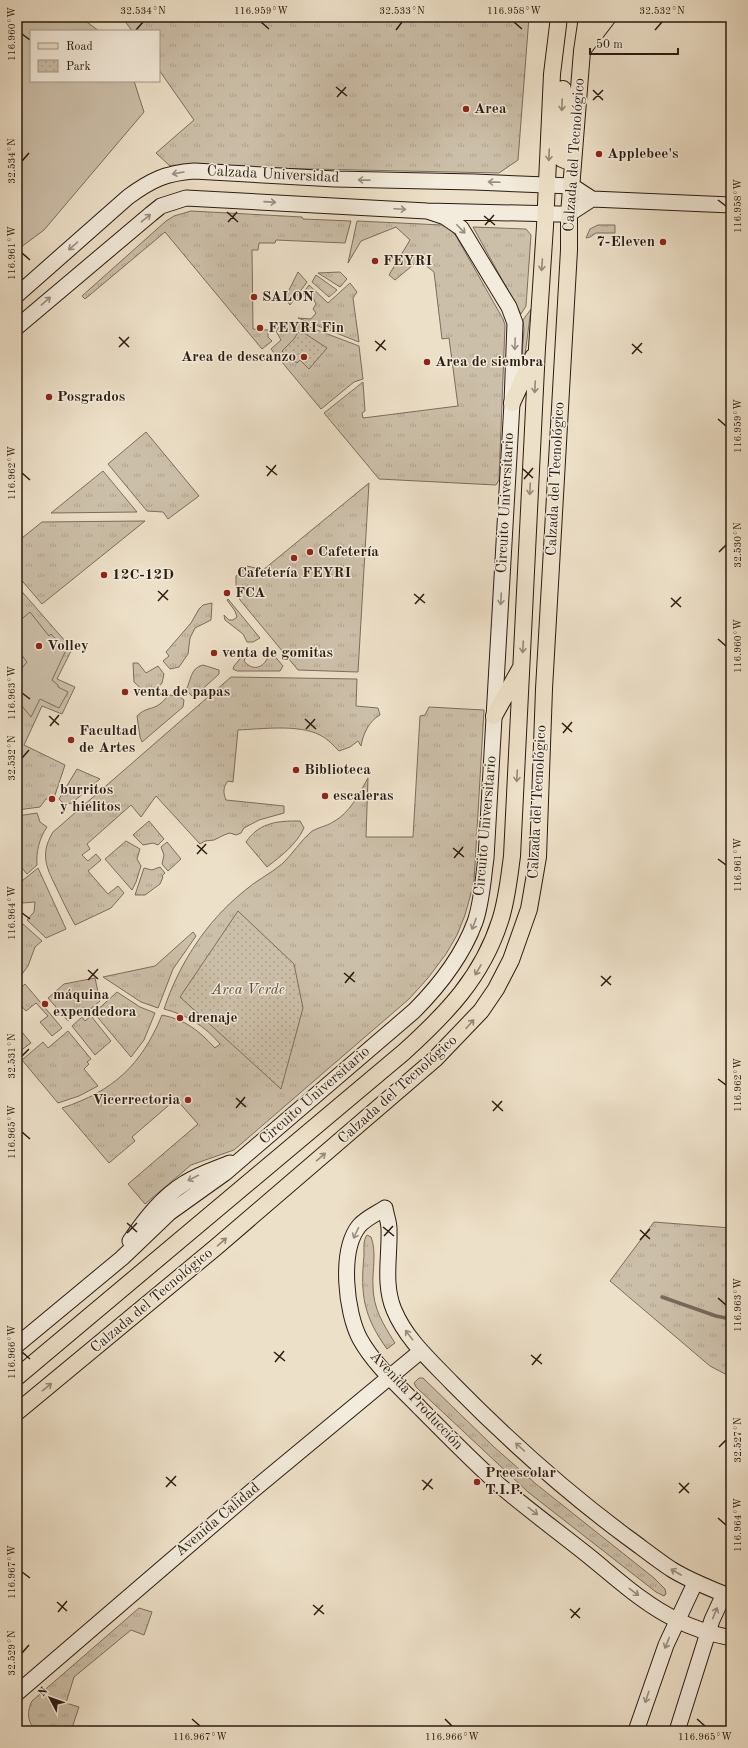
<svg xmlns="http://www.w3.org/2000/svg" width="748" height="1748" font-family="'Old Standard TT',serif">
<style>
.grass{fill:url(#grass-tufts);stroke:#7c6d5d}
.park{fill:url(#park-dots);stroke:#7c6d5d}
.pitch{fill:#ccbfa9;stroke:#7c6d5d}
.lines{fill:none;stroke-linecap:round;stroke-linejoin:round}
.stream{stroke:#78695a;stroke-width:3.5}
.secondary-casing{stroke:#2b1b11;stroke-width:17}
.primary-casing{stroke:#2b1b11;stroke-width:18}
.secondary{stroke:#f3ebdb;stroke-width:15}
.primary{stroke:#ede0c8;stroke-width:16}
.oneway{stroke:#968776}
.oneway2{stroke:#998d80}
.ticks{fill:none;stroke:#2b1b11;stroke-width:1.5}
.poi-dot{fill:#8f2418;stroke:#f3ebdb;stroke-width:1.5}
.labels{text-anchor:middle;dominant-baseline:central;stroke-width:3;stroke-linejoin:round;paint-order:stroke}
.poi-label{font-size:15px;font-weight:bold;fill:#2b1b11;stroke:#f3ebdb;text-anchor:start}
.street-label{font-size:15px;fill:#2b1b11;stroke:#f3ebdb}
.park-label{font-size:15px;font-style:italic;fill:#5b4c3f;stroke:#f3ebdb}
.neatline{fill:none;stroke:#2b1b11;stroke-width:1.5}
.ticks-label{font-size:10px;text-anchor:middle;fill:#2b1b11}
</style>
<defs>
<pattern id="grass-tufts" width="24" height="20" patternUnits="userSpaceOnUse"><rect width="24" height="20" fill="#ccbfa9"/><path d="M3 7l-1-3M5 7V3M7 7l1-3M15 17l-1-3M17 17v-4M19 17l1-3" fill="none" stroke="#afa490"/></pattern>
<pattern id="park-dots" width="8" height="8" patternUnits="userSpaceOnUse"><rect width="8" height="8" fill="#ccbfa9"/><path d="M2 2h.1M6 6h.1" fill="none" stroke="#afa490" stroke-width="1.8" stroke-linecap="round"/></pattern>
</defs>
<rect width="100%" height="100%" fill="#ede0c8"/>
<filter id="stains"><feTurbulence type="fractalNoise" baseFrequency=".005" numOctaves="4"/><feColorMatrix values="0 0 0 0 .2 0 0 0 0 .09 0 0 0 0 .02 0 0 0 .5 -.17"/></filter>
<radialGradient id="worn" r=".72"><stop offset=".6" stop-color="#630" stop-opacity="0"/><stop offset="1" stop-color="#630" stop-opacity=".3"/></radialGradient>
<!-- grass -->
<path class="grass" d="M122 17H529L518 160 499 173 170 166 156 153 194 120 159 70V31H132Z
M191 211 302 217 303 219 351 221 345 243 276 240 275 243H259L258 250H252L253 329 268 330V337L272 341 262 349 165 232 85 299 82 296 166 221 174 216Z
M357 221 442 225 450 229 456 236 503 319 505 325 499 480 496 485 379 479 324 413 363 382 365 411 362 413 363 418 458 406 449 338 442 339 434 272 419 260 395 280 389 275 410 240 396 227 361 241 348 263Z
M598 225H615V233H596L590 237 586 238 590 229Z
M473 227 526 229 531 235 526 306 521 314Z
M298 272 307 282 290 305 285 298Z
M340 272 347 279 340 287 318 273Z
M316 275 337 290 329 297 312 282Z
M350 283 357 292 353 298 359 342 298 318 311 319 316 313 313 309 316 304 313 298 305 297 303 293 309 285 328 303Z
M531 309 523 370 521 369 524 329 523 320Z
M296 322 359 346 363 379 354 382 321 409 271 349 281 340 276 331 282 323H295Z
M146 432 199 496 168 519 163 512 147 511 108 464Z
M103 471 137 512 51 513Z
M369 483 358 672 298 670 240 600 236 588V576L247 566 263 570Z
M145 521 42 604 17 575V542L42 522Z
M17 586 72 649 57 679 75 687 62 714 42 706 24 745 65 765 54 798 46 799 40 807 17 810Z
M228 599 260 638 253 642H247L243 634 225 620 224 615 229 620H233L237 617 235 611 227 600Z
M212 603 211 620 195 628 190 638 188 654 179 667 170 669 163 661 169 656 166 652 191 623 199 609 203 605Z
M266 646 283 666 280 671H237L233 669 234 666 244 654 246 656 244 661C252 671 263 669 268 657L267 651 265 647Z
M133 663H138L146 673 158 666 164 674 162 683 151 695 147 694 134 682Z
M203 665 219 670V674L197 694 192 696 186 690C191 681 190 668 203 665Z
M231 677 357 679 356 706 378 708 380 715C369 721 363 734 361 746L358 741 350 747 339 751C333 745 328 739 320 735 298 724 262 729 238 730L233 782 228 781C223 787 223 793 226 800L284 806V813L259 820 244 828 241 833 236 835 230 833 224 835 214 840 205 841 200 844 156 796 141 817 131 805 87 844 90 849 82 855 88 861 96 854 101 860 88 871 108 894 118 886 124 893 111 908 75 925C69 914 63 902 58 891 47 869 39 855 53 832Z
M170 695 180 697 184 700 183 707 142 742 140 737 137 716C146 707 152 710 160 704 164 701 166 697 170 695Z
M429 707 484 710 474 881 470 897 465 915 457 935 446 954 428 978 409 999 234 1150 191 1165 145 1204 128 1184 198 1124 176 1099 132 1137 135 1141 109 1163 62 1108C113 1091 141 1066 162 1015 186 1020 198 1030 215 1048L220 1044C205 1026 187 1015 164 1009 179 964 206 922 243 892 255 881 270 874 282 864 293 854 300 841 311 832 316 828 327 826 333 822 350 813 359 794 368 778L366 837H413L420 716 425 715Z
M77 769 100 779 72 803 64 804 59 799Z
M37 813 40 822 47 827C39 839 36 852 37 865L27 874 17 862V816Z
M149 821 164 839 158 845 153 843 143 845 133 835Z
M295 821H300L304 828C296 845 281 856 267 867L246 842C258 824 275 821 295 821Z
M126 841 140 849 137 859 141 866 136 882 132 890 105 859Z
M167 842 181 859 168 871 162 864 164 855 161 847Z
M160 867 165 873 162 876 163 877 160 884 145 895H135L144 868 152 870Z
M38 868 66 929 46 938 27 920 34 912 35 902 22 903C23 896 17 892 17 885Z
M23 924 42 941 35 947 28 966 17 981V926Z
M193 932 196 936 173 969 158 1008 141 1002 103 977 155 966Z
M95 978 100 1001 88 1011 84 1007 68 1021 48 998 64 984Z
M25 984 62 1028 52 1036 40 1022 48 1016 36 1003 26 1011 17 1001V991Z
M117 992 140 1007 155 1013 144 1040 131 1057 94 1013Z
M91 1016 111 1041 95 1055 72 1026 82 1017 85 1021Z
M17 1026 31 1043 20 1051 17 1047Z
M68 1031 91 1059 87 1062 89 1064 84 1069 98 1086 79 1096 58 1103 22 1060 43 1042 48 1048Z
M654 1222 731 1228V1377L710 1366 610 1281Z
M367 1235 371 1237C377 1252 372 1270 373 1286 373 1308 383 1324 395 1343L387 1349C364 1317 360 1295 364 1256 364 1249 363 1240 367 1235Z
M419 1378H423L494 1447 536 1484 654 1578 665 1589 666 1594 664 1596 656 1592 528 1492 416 1387 414 1383Z
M139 1608 152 1612 144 1635 131 1630 74 1677 66 1703 79 1707 71 1731C62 1731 51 1732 42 1731 27 1729 26 1712 32 1701Z"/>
<!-- park -->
<path class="park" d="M301 331 327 348 309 369 300 360 297 363 293 360 292 362 282 351 294 339 298 332 300 333Z
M238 911 294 964 303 1008 281 1089 180 997Z"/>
<!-- pitch -->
<path class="pitch" d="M17 17H80L99 31H31V81H134L144 112 44 230 17 250Z
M30 612 49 636 51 634 66 650 52 680 58 685V687L68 692 59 708 40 699 31 717 17 700V674L27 662 17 649V623Z"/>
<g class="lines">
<!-- stream -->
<path class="stream" d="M662 1297 716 1316 731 1319"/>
<!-- secondary casing -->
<g class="secondary-casing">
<path id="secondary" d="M17 295 128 197C151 180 166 173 194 171L335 179 474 182 572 186 592 199 731 205
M17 327 151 214 161 206 186 198 427 211 558 214H569L592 199
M130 1241C145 1219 162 1197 185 1183 199 1174 215 1169 230 1163
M17 1345 122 1258 169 1213 225 1173 414 1011C440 985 462 957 475 922 482 902 483 879 486 858L512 403 515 323 509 307 461 228 445 217 427 211
M731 1597C710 1588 690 1581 671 1569 656 1559 641 1547 627 1537 565 1491 506 1438 452 1383 430 1360 406 1339 394 1310 383 1284 390 1256 389 1229 389 1222 386 1215 385 1208 376 1214 366 1218 359 1226 339 1251 346 1313 360 1339 375 1366 400 1387 421 1409 446 1434 471 1460 498 1484 526 1508 556 1530 585 1553 614 1576 643 1604 677 1620 694 1629 712 1634 731 1638
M17 1693 252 1491 421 1351
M636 1731 666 1645 695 1583
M677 1731 712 1620 724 1594"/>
</g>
<!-- primary casing -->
<g class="primary-casing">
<path id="primary" d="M584 48 608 17
M563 89 560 155 562 159 567 161 574 154
M512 403 533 357
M494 716 520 669
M17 1377 404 1052C447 1013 482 977 500 921 507 900 509 878 512 856L537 348 545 226 552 74 559 17
M17 1412 215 1248 435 1059 481 1011 496 989 511 960 529 909 538 857 544 689 569 250V214L582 51 587 17"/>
</g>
<!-- secondary -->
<use href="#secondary" class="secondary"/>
<!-- primary -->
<use href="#primary" class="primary"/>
</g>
<!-- one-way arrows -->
<defs><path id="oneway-shaft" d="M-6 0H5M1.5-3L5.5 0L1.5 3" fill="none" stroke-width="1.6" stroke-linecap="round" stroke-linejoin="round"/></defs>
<g class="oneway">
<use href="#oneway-shaft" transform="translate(562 105) rotate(92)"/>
<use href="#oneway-shaft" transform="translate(549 155) rotate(93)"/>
<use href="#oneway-shaft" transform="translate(542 265) rotate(94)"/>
<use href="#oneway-shaft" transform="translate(535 387) rotate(93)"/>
<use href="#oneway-shaft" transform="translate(530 489) rotate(93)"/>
<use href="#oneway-shaft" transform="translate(523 647) rotate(93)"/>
<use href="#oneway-shaft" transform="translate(517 776) rotate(93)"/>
<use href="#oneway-shaft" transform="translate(478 970) rotate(120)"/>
<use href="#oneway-shaft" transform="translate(470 1024) rotate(-48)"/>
<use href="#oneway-shaft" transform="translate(321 1157) rotate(-41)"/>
<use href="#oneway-shaft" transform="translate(222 1242) rotate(-41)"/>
<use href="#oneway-shaft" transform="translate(47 1387) rotate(-39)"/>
</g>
<g class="oneway2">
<use href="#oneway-shaft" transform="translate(178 173) rotate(170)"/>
<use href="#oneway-shaft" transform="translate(364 180) rotate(-179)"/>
<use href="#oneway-shaft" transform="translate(494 182) rotate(-178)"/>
<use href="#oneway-shaft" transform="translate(270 202) rotate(4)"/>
<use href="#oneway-shaft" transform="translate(400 209) rotate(3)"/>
<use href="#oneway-shaft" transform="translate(146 218) rotate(-40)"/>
<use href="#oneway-shaft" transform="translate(461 229) rotate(46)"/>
<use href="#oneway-shaft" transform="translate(73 246) rotate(139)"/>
<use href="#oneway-shaft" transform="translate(46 301) rotate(-41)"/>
<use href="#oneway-shaft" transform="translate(515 344) rotate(92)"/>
<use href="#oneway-shaft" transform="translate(501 599) rotate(93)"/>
<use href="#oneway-shaft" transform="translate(474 924) rotate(111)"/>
<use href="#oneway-shaft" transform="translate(193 1178) rotate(153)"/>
<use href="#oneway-shaft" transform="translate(356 1233) rotate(115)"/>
<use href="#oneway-shaft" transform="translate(409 1335) rotate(-127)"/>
<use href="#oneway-shaft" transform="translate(520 1447) rotate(-138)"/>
<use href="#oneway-shaft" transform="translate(533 1511) rotate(38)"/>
<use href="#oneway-shaft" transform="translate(676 1572) rotate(-150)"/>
<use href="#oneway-shaft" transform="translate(634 1592) rotate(37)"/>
<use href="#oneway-shaft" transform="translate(715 1613) rotate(-68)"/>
<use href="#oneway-shaft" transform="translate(667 1643) rotate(112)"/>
<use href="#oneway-shaft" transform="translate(647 1697) rotate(108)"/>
</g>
<!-- ticks -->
<path class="ticks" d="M261 22 269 29M514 22 522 29M136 30 143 22M396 30 402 22M655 30 662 22M22 34 30 40M336 87 347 96M593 90 603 100M337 97 346 87M593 100 603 90M22 161 29 153M718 200 726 206M227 212 238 222M484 216 495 225M228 222 237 212M485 225 494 215M22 253 30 260M119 337 129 347M375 341 386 350M632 344 642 353M119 347 129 337M376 351 385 340M632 354 642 343M718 419 726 426M266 466 277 475M523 469 533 478M22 473 30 480M267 476 276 465M524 479 533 468M719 552 726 545M158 591 168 600M414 594 425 603M671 598 681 607M158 601 168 590M415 604 424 594M671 607 681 597M718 639 726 646M22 693 30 699M49 716 59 725M305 719 316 729M562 723 572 732M50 726 59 715M306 729 315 719M563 733 572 722M22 758 29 750M197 845 207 854M453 848 464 857M197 854 206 844M454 858 463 847M718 859 726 865M22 913 30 919M88 970 98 979M344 973 355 982M601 976 611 985M88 980 98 969M345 983 354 972M601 986 611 976M22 1056 29 1049M718 1079 726 1085M236 1098 246 1107M492 1101 503 1111M236 1108 245 1097M493 1111 502 1101M22 1132 30 1139M127 1223 137 1232M383 1227 394 1236M640 1230 650 1239M127 1233 137 1223M384 1236 393 1226M640 1240 650 1229M718 1298 726 1305M22 1352 30 1359M274 1352 285 1361M531 1355 542 1364M275 1362 284 1351M532 1365 541 1354M719 1447 726 1440M166 1477 176 1486M422 1480 433 1489M679 1483 689 1493M166 1487 176 1476M423 1490 432 1479M679 1493 689 1483M718 1518 726 1525M22 1572 30 1578M57 1602 67 1611M313 1605 324 1614M570 1609 580 1618M58 1612 67 1601M314 1615 323 1605M571 1618 580 1608M22 1653 29 1645M192 1719 200 1726M445 1719 452 1726M697 1719 705 1726"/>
<!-- markers -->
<g class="poi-dot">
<circle cx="466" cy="109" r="4"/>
<circle cx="599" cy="154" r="4"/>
<circle cx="663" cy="242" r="4"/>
<circle cx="375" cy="261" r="4"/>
<circle cx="254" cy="297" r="4"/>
<circle cx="260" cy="328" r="4"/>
<circle cx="304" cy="357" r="4"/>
<circle cx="427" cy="362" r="4"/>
<circle cx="49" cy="397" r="4"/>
<circle cx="310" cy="552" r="4"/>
<circle cx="294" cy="558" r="4"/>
<circle cx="104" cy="575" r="4"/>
<circle cx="227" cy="593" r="4"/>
<circle cx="39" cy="646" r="4"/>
<circle cx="214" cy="653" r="4"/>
<circle cx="125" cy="692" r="4"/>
<circle cx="71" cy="740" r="4"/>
<circle cx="296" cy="770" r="4"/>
<circle cx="325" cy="796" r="4"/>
<circle cx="52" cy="799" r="4"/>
<circle cx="45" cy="1004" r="4"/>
<circle cx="180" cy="1018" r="4"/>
<circle cx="188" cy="1100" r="4"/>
<circle cx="477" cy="1482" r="4"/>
</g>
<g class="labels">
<!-- poi labels -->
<g class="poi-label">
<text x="474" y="109">Area</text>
<text x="607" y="154">Applebee's</text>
<text x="655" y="242" text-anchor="end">7-Eleven</text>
<text x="383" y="261">FEYRI</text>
<text x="262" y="297">SALON</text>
<text x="268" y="328">FEYRI Fin</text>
<text x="296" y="357" text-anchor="end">Area de descanzo</text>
<text x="435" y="362">Area de siembra</text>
<text x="57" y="397">Posgrados</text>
<text x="318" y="552">Cafetería</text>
<text x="294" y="573" text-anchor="middle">Cafetería FEYRI</text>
<text x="112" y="575">12C-12D</text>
<text x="235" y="593">FCA</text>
<text x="47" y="646">Volley</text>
<text x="222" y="653">venta de gomitas</text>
<text x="133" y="692">venta de papas</text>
<text x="79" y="731">Facultad<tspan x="79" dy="17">de Artes</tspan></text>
<text x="304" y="770">Biblioteca</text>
<text x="60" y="790">burritos<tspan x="60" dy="17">y hielitos</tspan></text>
<text x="333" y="796">escaleras</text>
<text x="53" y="995">máquina<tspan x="53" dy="17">expendedora</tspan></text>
<text x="188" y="1018">drenaje</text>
<text x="180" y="1100" text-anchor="end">Vicerrectoria</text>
<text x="485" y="1473">Preescolar<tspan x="485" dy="17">T.I.P.</tspan></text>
</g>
<!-- street labels -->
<g class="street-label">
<text transform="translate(575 155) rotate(-86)">Calzada del Tecnológico</text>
<text transform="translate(273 175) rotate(3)">Calzada Universidad</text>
<text transform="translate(556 479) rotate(-87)">Calzada del Tecnológico</text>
<text transform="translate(506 503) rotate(-87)">Circuito Universitario</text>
<text transform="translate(538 802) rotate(-87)">Calzada del Tecnológico</text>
<text transform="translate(486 826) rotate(-85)">Circuito Universitario</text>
<text transform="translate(398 1090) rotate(-42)">Calzada del Tecnológico</text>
<text transform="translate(315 1096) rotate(-41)">Circuito Universitario</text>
<text transform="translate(152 1301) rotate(-40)">Calzada del Tecnológico</text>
<text transform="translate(416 1401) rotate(47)">Avenida Producción</text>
<text transform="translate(218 1520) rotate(-40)">Avenida Calidad</text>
</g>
<!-- park labels -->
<g class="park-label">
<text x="248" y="990">Area Verde</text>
</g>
</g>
<!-- margin -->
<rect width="748" height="1748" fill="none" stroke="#ede0c8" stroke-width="44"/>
<!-- legend -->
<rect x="30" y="30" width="130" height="52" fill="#f3ebdb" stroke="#a3988a"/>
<rect x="38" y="43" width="20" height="6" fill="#ede0c8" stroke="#a3988a"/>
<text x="66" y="50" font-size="12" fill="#2b1b11">Road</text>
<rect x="38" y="60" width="20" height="12" fill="url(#park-dots)" stroke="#a3988a"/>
<text x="66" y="70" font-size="12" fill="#2b1b11">Park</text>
<!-- north arrow -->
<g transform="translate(50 1698) rotate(311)" stroke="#f3ebdb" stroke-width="3" paint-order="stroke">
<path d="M0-3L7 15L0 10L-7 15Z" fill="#2b1b11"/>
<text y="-6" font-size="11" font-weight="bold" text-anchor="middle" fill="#2b1b11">N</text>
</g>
<!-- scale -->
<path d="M590 48v6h88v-6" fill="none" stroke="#2b1b11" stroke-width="2"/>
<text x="596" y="48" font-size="12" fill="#2b1b11" stroke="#f3ebdb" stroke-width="3" paint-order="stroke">50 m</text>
<rect x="22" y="22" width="704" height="1704" class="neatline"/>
<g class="ticks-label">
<text x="143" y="14">32.534°N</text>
<text x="261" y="14">116.959°W</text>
<text x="402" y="14">32.533°N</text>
<text x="514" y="14">116.958°W</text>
<text x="662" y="14">32.532°N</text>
<text transform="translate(11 34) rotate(-90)" y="4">116.960°W</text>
<text transform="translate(11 161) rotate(-90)" y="4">32.534°N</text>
<text transform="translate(737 206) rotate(-90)" y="4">116.958°W</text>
<text transform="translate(11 253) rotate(-90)" y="4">116.961°W</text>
<text transform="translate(737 426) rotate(-90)" y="4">116.959°W</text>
<text transform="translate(11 473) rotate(-90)" y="4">116.962°W</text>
<text transform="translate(737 545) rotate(-90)" y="4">32.530°N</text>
<text transform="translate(737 646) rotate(-90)" y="4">116.960°W</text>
<text transform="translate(11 693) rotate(-90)" y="4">116.963°W</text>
<text transform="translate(11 758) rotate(-90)" y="4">32.532°N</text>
<text transform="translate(737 865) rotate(-90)" y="4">116.961°W</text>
<text transform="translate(11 913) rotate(-90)" y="4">116.964°W</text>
<text transform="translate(11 1056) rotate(-90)" y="4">32.531°N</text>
<text transform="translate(737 1085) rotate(-90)" y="4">116.962°W</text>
<text transform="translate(11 1132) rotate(-90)" y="4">116.965°W</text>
<text transform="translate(737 1305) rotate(-90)" y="4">116.963°W</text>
<text transform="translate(11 1352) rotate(-90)" y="4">116.966°W</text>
<text transform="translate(737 1440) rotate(-90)" y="4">32.527°N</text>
<text transform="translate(737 1525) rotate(-90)" y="4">116.964°W</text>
<text transform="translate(11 1572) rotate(-90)" y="4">116.967°W</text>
<text transform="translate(11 1653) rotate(-90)" y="4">32.529°N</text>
<text x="200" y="1740">116.967°W</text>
<text x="452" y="1740">116.966°W</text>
<text x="705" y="1740">116.965°W</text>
</g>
<rect width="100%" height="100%" filter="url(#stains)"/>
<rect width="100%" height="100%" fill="url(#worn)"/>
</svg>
